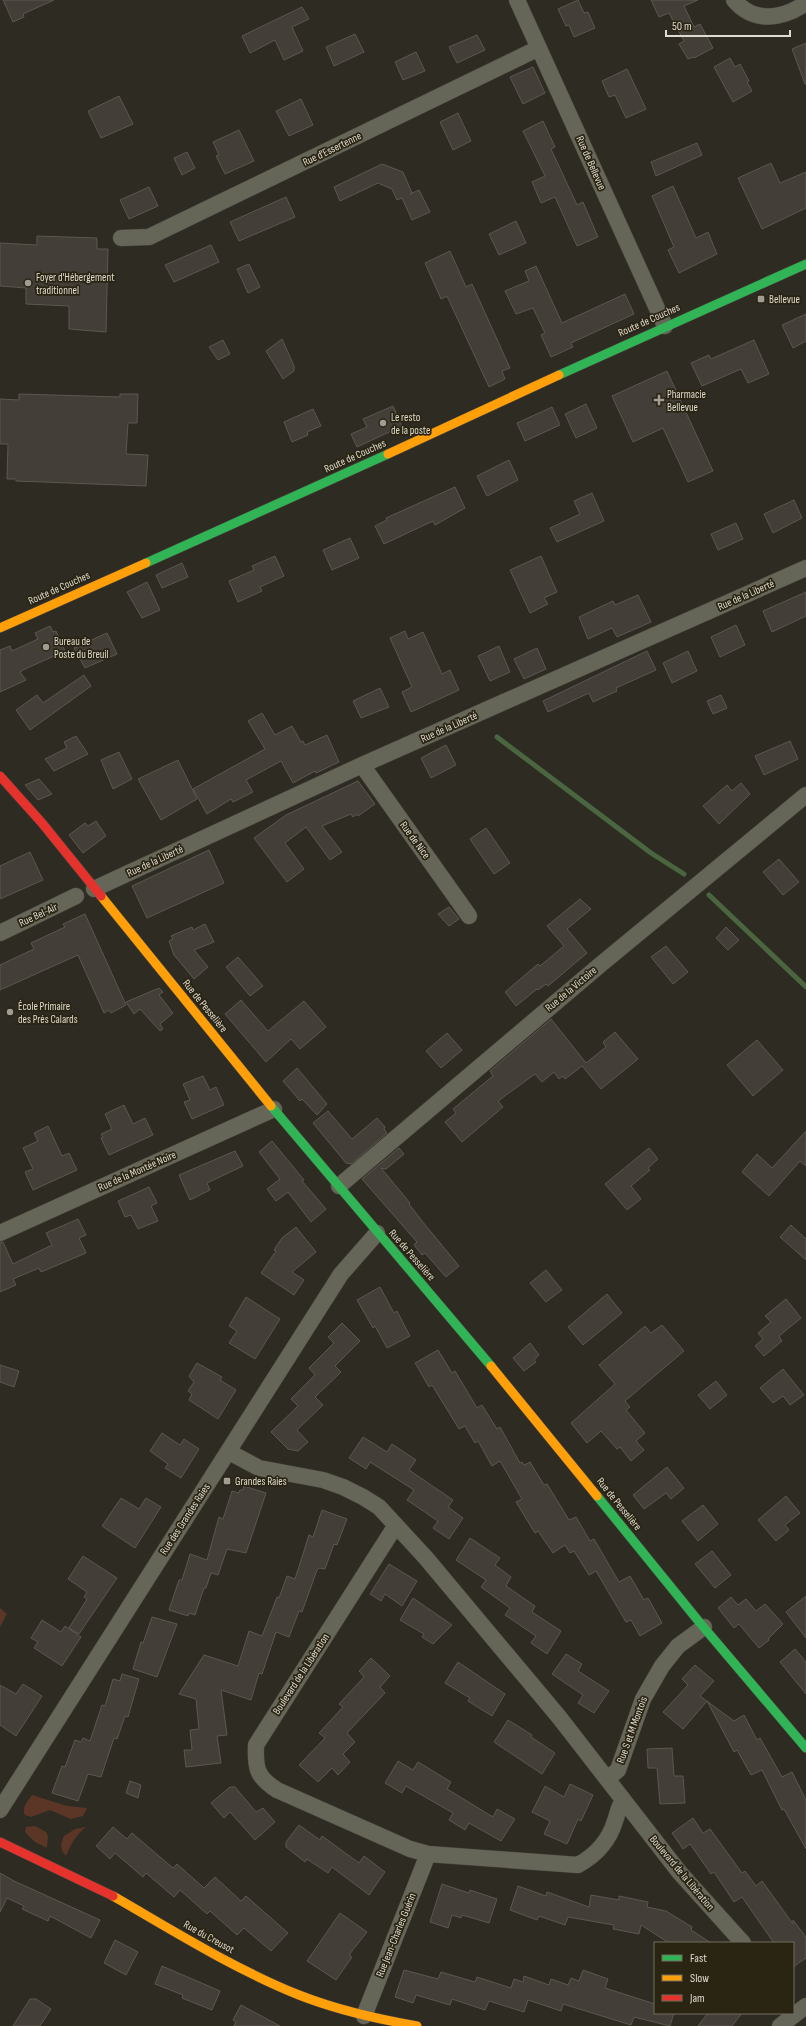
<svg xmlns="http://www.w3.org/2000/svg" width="806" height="2026" font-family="'Sofia Sans Condensed',sans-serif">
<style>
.green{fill:#5b3626}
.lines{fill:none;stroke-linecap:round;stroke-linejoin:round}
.stream{stroke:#4a653f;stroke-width:5}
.building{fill:#433f38;stroke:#5c5750}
.street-casing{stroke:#49463f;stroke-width:17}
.fast-casing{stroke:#49463f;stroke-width:10}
.slow-casing{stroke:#49463f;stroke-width:10}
.jam-casing{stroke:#49463f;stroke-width:10}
.street{stroke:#656658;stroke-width:16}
.fast{stroke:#30b455;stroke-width:9}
.slow{stroke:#ff9f0a;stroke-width:9}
.jam{stroke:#e5322d;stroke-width:9}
.poi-dot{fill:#a19d93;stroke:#2a2413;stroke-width:1.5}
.labels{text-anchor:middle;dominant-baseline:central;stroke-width:3.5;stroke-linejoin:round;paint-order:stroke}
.street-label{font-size:11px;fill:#dfdbd0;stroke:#2a2413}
.poi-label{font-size:11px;fill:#dfdbd0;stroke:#2a2413;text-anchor:start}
</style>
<rect width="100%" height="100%" fill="#2e2b22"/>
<!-- green -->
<path class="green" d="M0 1608 7 1614 0 1627Z
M32 1795 67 1806 87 1808 83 1816 71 1819 50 1810 31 1817 25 1815C21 1808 28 1801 32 1795Z
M35 1826 46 1832 48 1836 47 1848 35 1842 25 1832 26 1827Z
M86 1827C76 1835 71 1844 66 1856 60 1849 60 1845 64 1836L75 1829Z"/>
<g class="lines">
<!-- stream -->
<path class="stream" d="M497 737 651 853 684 874
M709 895 806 987"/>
</g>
<!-- building -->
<path class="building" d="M3 0H54L23 14 24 17 13 22Z
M578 0 584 13 588 12 595 28 574 37 569 25 566 26 558 9Z
M651 0H698L684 6 694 27 700 24 713 48 694 58 693 57 688 59 679 44 684 41 669 13 659 17Z
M302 7 309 19 292 27 303 51 284 60 275 40 250 53 242 36Z
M355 34 364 52 334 66 326 47Z
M477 35 485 50 457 63 449 47Z
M806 43V84H805L792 49Z
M416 52 425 71 403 80 395 62Z
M730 58 735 67 740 64 749 81 747 82 752 91 733 102 714 67Z
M533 67 545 93 523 104 510 77Z
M627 69 646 109 626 118 615 95 609 97 602 81Z
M119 96 133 124 101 138 88 111Z
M301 99 313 125 289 136 276 111Z
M458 113 471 141 453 150 440 122Z
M543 121 555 147 551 149 577 205 583 202 598 237 577 246 555 197 541 203 532 182 545 176 523 131Z
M239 130 254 161 225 174 216 156 219 155 213 142Z
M697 143 702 155 656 176 651 162Z
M187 152 195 168 182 175 174 158Z
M771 163 780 183 806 172V208L762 229 738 178Z
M382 164 403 172 412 193 410 194 419 190 430 212 412 220 402 198 397 200 392 189 378 183 340 201 334 187Z
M673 186 696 238 708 232 717 254 679 273 668 250 674 247 652 196Z
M149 187 158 206 129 219 120 200Z
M286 197 295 217 239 241 230 222Z
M516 221 526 243 499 255 489 234Z
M37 236 97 238V249H108L106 332 69 329V306L26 304V288L0 286V243L37 245Z
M211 245 219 262 174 282 165 265Z
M450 251 466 287 472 284 510 368 502 371 505 379 489 387 447 296 441 299 425 263Z
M249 264 260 287 248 293 237 269Z
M536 266 562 323 625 294 634 314 571 343 573 347 551 357 541 335 545 333 533 308 516 314 505 291 529 281 525 271Z
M806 314V341L793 348 782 325Z
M282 339 294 366V371L283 379 266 351Z
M223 340 230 354 218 360 209 347Z
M754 340 769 374 748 383 741 369 702 386 691 363 709 355 711 359Z
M667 371 713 471 688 482 663 428 633 442 612 396Z
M19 394 120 397V394H138L137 423H128L126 454 148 455 146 486 16 481V479H7L8 444H0V399L19 400Z
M586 404 597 428 576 438 565 414Z
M393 406 402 426 357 447 351 434 367 427 363 419Z
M552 407 560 425 525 441 517 423Z
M313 409 321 426 307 432 308 435 292 442 284 422Z
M509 460 518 480 487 496 477 476Z
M455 487 465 508 435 525 433 521 384 544 375 526 387 520 386 518Z
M592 493 604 521 557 542 550 528 580 514 574 501Z
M794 500 802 518 773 533 764 514Z
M736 523 743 539 718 550 711 534Z
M350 538 359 558 332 570 323 550Z
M275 556 284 576 260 587 262 591 238 602 229 581 254 570 252 566Z
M541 556 557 592 544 598 548 604 530 613 510 570Z
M182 563 188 577 162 588 156 575Z
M147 582 160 610 142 618 127 592Z
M806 592V616L772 632 763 611Z
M638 595 651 622 617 637 612 628 588 639 579 617 613 601 615 605Z
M736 625 745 645 720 657 711 637Z
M50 626 53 632 56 631 65 651 23 670 20 672 26 680 0 692V650L10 646 12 651 38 639 35 633Z
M405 631 408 639 423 632 442 674 450 670 459 690 411 712 402 692 412 687 390 638Z
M107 633 117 654 85 668 74 648Z
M499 646 510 672 490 681 478 656Z
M537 648 546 669 524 679 514 659Z
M647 651 656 670 616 688 617 691 593 702 589 693 548 712 543 701Z
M688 651 697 671 672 683 663 663Z
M84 675 91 686 30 730 16 710 37 695 43 703Z
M380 688 389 707 361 718 353 701Z
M721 695 727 708 713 714 707 701Z
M262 713 275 735 292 726 301 742 303 741 305 745 327 735 339 762 316 773 315 771 293 783 281 761 246 780 253 792 233 802 231 799 207 814 193 789 265 749 248 721Z
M76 736 88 754 54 771 45 759 67 748 64 742Z
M790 741 798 759 764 775 755 756Z
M446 745 456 765 431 778 421 758Z
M119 752 132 779 113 789 101 760Z
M178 760 197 799 161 820 138 779Z
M39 779 52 794 38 800 25 785Z
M358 781 375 804 358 816 357 814 353 817 351 814 322 826 342 852 330 860 306 827 285 843 304 869 287 882 254 838 286 815Z
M741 783 750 794 719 824 703 806 727 785 732 791Z
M96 821 106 836 83 853 69 835 85 823 88 826Z
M486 828 510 863 494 874 470 839Z
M209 850 224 883 147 918 132 886Z
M30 852 43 880 0 899V866Z
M779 859 799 882 783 895 763 872Z
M580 899 591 909 567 929 587 953 548 986 546 984 538 990 537 989 516 1006 505 992 538 964 540 966 564 946 547 926Z
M449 907 459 919 449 926 438 914Z
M85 914 126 1005 111 1013 109 1010 104 1013 78 955 0 990V965L34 949 31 943 65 927 63 924Z
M205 924 214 942 194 950 208 967 194 979 174 955 169 941 173 939 171 936 192 927 193 930Z
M726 927 739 940 728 950 716 938Z
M666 946 688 972 673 984 651 957Z
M238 957 263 986 250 996 226 967Z
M159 988 163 992 159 995 173 1013 160 1024 163 1029 160 1031 140 1009 134 1014 126 1002Z
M241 1000 268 1031 304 1001 326 1027 300 1049 291 1039 266 1062 225 1014Z
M551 1019 586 1063 606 1047 603 1042 615 1032 638 1059 601 1089 582 1066 565 1079 563 1076 559 1079 554 1072 542 1082 535 1074 498 1101 503 1107 462 1142 445 1122 456 1113 453 1109 493 1076 490 1071Z
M447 1033 462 1050 441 1068 426 1051Z
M757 1040 783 1070 753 1096 727 1065Z
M297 1068 327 1104 317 1115 302 1099 300 1101 283 1081Z
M203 1076 210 1090 216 1087 224 1105 192 1119 184 1102 190 1100 183 1084Z
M124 1105 133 1124 145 1118 153 1135 109 1155 101 1138 103 1137 101 1134 112 1129 105 1114Z
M328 1111 352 1139 377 1118 385 1127 384 1129 387 1133 351 1164 346 1163 313 1123Z
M48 1126 62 1156 69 1153 77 1170 33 1190 25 1172 33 1169 23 1148 38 1141 34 1133Z
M806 1131V1166L800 1161 769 1196 742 1172 757 1154 772 1168Z
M272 1141 304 1180 302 1181 326 1209 311 1222 288 1192 276 1201 267 1189 280 1179 259 1152Z
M399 1148 404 1154 386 1169 381 1168 410 1203 409 1204 422 1221 459 1266 446 1277 425 1253 422 1255 414 1245 417 1242 362 1179Z
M649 1148 658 1159 648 1168 650 1170 631 1186 641 1199 627 1210 605 1184Z
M235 1151 243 1166 207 1183 210 1190 190 1200 179 1175Z
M149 1187 157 1203 151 1206 158 1221 138 1229 131 1215 125 1217 118 1201Z
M78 1219 86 1235 79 1238 86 1253 41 1272 39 1268 13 1279 16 1285 0 1292V1242H3L13 1264 52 1245 46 1233Z
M791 1225 806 1239V1260L780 1237Z
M296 1227 316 1252 292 1272 304 1280 294 1295 261 1273 276 1251 274 1250 282 1238Z
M546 1270 562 1290 546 1302 530 1283Z
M380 1287 394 1313 397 1311 410 1336 387 1348 375 1326 373 1328 357 1300Z
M607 1294 622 1313 583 1345 568 1327Z
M246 1297 280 1319 255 1359 229 1343 237 1331 229 1326Z
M786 1299 801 1318 779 1336 782 1341 764 1356 755 1346 763 1339 758 1333 771 1322 765 1316Z
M342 1323 360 1341 335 1366 341 1372 315 1397 323 1405 297 1430 308 1442 298 1451 288 1449 271 1432 298 1406 291 1399 315 1375 309 1368 334 1343 328 1337Z
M662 1325 684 1351 625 1401 630 1407 626 1410 645 1433 636 1441 644 1450 631 1461 620 1447 617 1449 601 1431 587 1443 571 1423 615 1384 599 1365 645 1326 651 1333Z
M530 1343 539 1355 534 1360 536 1362 524 1371 513 1358Z
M438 1350 452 1373 455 1371 477 1408 482 1405 497 1429 500 1427 520 1463 522 1462 524 1465 530 1462 544 1485 547 1484 569 1520 576 1517 590 1541 594 1539 619 1582 630 1576 644 1600 648 1598 662 1623 640 1636 631 1620 626 1622 596 1571 589 1575 574 1551 570 1553 565 1545 553 1553 538 1531 535 1533 516 1502 522 1499 500 1461 492 1466 478 1441 475 1443 465 1426 459 1429 432 1385 429 1387 415 1363Z
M197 1363 222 1377 220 1380 236 1390 218 1419 189 1400 192 1394 188 1391 194 1382 189 1376Z
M0 1365 19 1371 14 1387 0 1382Z
M783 1369 804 1395 790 1405 783 1396 773 1403 760 1388Z
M716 1381 727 1395 710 1409 698 1395Z
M162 1433 180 1445 184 1439 199 1449 181 1478 165 1468 168 1464 150 1451Z
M363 1437 387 1452 392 1444 416 1460 409 1470 453 1500 448 1507 463 1518 449 1539 433 1528 438 1521 407 1500 414 1490 370 1462 366 1469 349 1458Z
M667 1467 684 1488 671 1499 666 1493 644 1509 633 1495Z
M244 1486 266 1493 246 1553 227 1549 218 1575 211 1573 206 1588H204L195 1615 189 1613 188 1616 169 1610 179 1580H182L190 1554 207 1560 219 1517 223 1519 232 1491 239 1493 240 1490H243Z
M786 1496 800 1513 785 1525 789 1530 776 1541 758 1520Z
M121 1498 139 1509 146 1498 161 1507 135 1548 102 1526Z
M703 1505 718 1524 698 1541 682 1521Z
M322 1510 347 1519 337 1545 334 1544 325 1569 319 1568 317 1570 302 1612 299 1611 289 1637 276 1632 262 1674 259 1673 251 1700 221 1690 227 1735 217 1736 221 1763 186 1767 184 1750H192L190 1730 199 1729 196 1699 179 1694 204 1655 238 1666 249 1631 262 1636 277 1597 279 1598 287 1576 295 1579 309 1535 313 1537Z
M470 1538 500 1558 495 1565 511 1577 506 1586 535 1606 532 1612 561 1631 547 1654 531 1643 536 1636 505 1615 510 1608 481 1587 486 1580 456 1560Z
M712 1551 731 1575 715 1588 695 1564Z
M83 1556 117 1578 79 1634 69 1628 87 1599 84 1597 87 1592 68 1579Z
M389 1564 417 1581 402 1606 385 1594 381 1601 370 1594Z
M806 1596V1638L786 1612Z
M731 1597 738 1605 746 1599 756 1611 765 1604 783 1624 768 1639 769 1640 759 1648 739 1624 734 1628 718 1608Z
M413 1598 452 1625 433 1644 422 1637 424 1634 400 1620Z
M152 1617 177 1624 157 1677 133 1669 141 1642 143 1643Z
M42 1620 61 1632 65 1626 81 1637 62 1666 34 1648 38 1642 31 1638Z
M795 1649 806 1662V1694L780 1662Z
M566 1654 582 1664 578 1671 609 1691 594 1713 578 1703 583 1695 552 1674Z
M371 1658 390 1676 380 1687 385 1693 347 1733 355 1742 343 1754 350 1762 338 1775 332 1768 318 1782 299 1765 325 1738 319 1733 343 1707 339 1704 364 1677 359 1671Z
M458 1662 505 1694 492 1716 468 1701 470 1698 445 1683Z
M695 1665 714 1681 700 1696 734 1721 744 1715 757 1740 760 1738 782 1777 792 1772 806 1800V1849L784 1809 782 1810 762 1770 751 1775 737 1750 734 1752 707 1701 683 1729 663 1712 688 1685 682 1679Z
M122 1674 139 1679 128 1717 125 1716 117 1739 114 1738 101 1777 88 1774 78 1801 52 1793 62 1766 65 1767 75 1740 81 1742 83 1738 90 1741 102 1705 105 1706 113 1679 120 1681Z
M23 1684 42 1696 16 1736 0 1725V1685L16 1694Z
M508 1720 532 1735 531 1737 555 1753 542 1774 494 1742Z
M672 1748 674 1776H683L685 1803 660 1804 657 1768H648L647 1749Z
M398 1761 413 1770 418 1762 451 1782 447 1789 493 1817 497 1809 515 1819 501 1841 469 1823 465 1830 449 1820 453 1813 406 1786 402 1793 385 1783Z
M130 1781 141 1785 138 1798 126 1793Z
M570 1784 593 1795 581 1821 578 1819 567 1844 544 1834 550 1821 532 1812 545 1786 564 1797Z
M230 1787H235L256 1812 263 1808 275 1822 255 1840 230 1812 224 1818 211 1803Z
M693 1818 703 1833 710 1829 742 1873 745 1871 756 1886 762 1881 793 1924V1920L806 1937V1958L793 1967V1943H774L742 1897 734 1902 714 1872 711 1874 690 1844 683 1849 672 1833Z
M299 1825 320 1840 322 1836 359 1863 364 1856 385 1872 369 1895 332 1867 328 1873 307 1859 305 1862 286 1847V1842Z
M113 1827 127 1839 132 1833 173 1868 177 1864 204 1888 215 1877 241 1901 246 1896 288 1933 271 1951 244 1928 237 1935 210 1911 207 1914 180 1890 174 1897 146 1873 143 1877 115 1853 110 1859 96 1846Z
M0 1873 14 1881 100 1920 91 1938 50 1916 48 1921 22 1909 24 1906 7 1898 0 1912Z
M442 1884 469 1893 470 1890 497 1899 489 1923 462 1915 461 1918 452 1915 448 1928 430 1922Z
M518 1886 546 1896 547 1892 589 1907 591 1895 619 1900V1896L648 1902 647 1907 666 1911 692 1927 691 1930 711 1943H669L641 1925 639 1934 613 1929 614 1925 568 1917 565 1925 539 1916 537 1920 510 1910Z
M340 1913 367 1932 349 1955 352 1957 336 1980 307 1961Z
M115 1940 138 1952 126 1975 104 1963Z
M162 1966 220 1991 212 2010 182 1998 183 1995 155 1984Z
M404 1970 438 1979 441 1972 475 1982 477 1977 511 1988 514 1979 523 1982 524 1976 549 1985 551 1979 568 1985 571 1978 579 1981 583 1970 608 1979 605 1988 655 2004V2013H674L670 2026 634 2017 631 2025 563 2004 561 2011 528 2000 524 2012 489 2001 485 2010 452 1999 450 2005 416 1995 413 2003 395 1997Z
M30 1999H36L51 2009 40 2026H13Z
M241 2005 280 2026H234L236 2022 233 2020Z
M708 2013H742L732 2026H698Z"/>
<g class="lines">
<!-- street casing -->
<g class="street-casing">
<path id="street" d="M517 0 665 326
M734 0C754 24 783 19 806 3
M121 238 149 237 539 48
M362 765 469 916
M94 889 362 765 806 568
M0 933 76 896
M339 1186 600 965 806 795
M0 1233 274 1109
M229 1452 259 1468 323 1480 343 1487 363 1497 379 1507 426 1558 559 1717 680 1873 743 1943
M396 1525 256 1745C255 1769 257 1777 277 1790L410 1849 428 1854 578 1865C596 1855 609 1841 615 1821 618 1813 618 1807 623 1801
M607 1779 618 1770 643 1699 662 1666 678 1646 704 1627
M0 1810 341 1274 377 1233
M364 2016 428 1854
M780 2026 806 2006"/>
</g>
<!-- fast casing -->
<g class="fast-casing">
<path id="fast" d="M559 375 806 264
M146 563 388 454
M271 1106 491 1366
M597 1496 700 1623 806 1748"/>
</g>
<!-- slow casing -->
<g class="slow-casing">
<path id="slow" d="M388 454 559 375
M0 628 146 563
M101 896 271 1106
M491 1366 597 1496
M113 1896C174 1931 234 1969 299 1995 337 2010 377 2019 417 2026"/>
</g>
<!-- jam casing -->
<g class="jam-casing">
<path id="jam" d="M0 776 42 823 101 896
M0 1842 113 1896"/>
</g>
<!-- street -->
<use href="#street" class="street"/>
<!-- fast -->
<use href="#fast" class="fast"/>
<!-- slow -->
<use href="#slow" class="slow"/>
<!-- jam -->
<use href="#jam" class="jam"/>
</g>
<!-- markers -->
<g class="poi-dot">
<circle cx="28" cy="283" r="4"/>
<rect x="757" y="295" width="8" height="8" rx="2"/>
<path d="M657 394h4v4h4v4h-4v4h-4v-4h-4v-4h4z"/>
<circle cx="383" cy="423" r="4"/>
<circle cx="46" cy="647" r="4"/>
<circle cx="10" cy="1012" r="4"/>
<rect x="223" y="1477" width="8" height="8" rx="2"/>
</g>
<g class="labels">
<!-- street labels -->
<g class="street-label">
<text transform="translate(332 149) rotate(-26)">Rue d'Essertenne</text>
<text transform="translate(591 163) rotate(66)">Rue de Bellevue</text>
<text transform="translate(649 320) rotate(-24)">Route de Couches</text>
<text transform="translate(355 456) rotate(-24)">Route de Couches</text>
<text transform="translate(59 588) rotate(-24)">Route de Couches</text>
<text transform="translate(746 595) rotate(-24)">Rue de la Liberté</text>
<text transform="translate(449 727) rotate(-24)">Rue de la Liberté</text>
<text transform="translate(415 840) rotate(54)">Rue de Nice</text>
<text transform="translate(155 861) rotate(-25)">Rue de la Liberté</text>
<text transform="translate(38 915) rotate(-25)">Rue Bel-Air</text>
<text transform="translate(571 989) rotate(-40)">Rue de la Victoire</text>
<text transform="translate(205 1006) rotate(51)">Rue de Pesselière</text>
<text transform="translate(137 1171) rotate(-24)">Rue de la Montée Noire</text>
<text transform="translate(412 1255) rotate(49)">Rue de Pesselière</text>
<text transform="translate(619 1504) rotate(51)">Rue de Pesselière</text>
<text transform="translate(185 1519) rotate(-57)">Rue des Grandes Raies</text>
<text transform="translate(301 1674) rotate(-57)">Boulevard de la Libération</text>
<text transform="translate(632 1730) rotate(-70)">Rue S et M Montois</text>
<text transform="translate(682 1873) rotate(50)">Boulevard de la Libération</text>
<text transform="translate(396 1935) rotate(-68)">Rue Jean-Charles Guérin</text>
<text transform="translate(209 1937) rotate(29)">Rue du Creusot</text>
</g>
<!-- poi labels -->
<g class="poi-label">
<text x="36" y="277">Foyer d'Hébergement<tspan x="36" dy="13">traditionnel</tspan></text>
<text x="769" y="299">Bellevue</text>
<text x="667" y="394">Pharmacie<tspan x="667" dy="13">Bellevue</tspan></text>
<text x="391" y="417">Le resto<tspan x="391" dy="13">de la poste</tspan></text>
<text x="54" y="641">Bureau de<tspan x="54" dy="13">Poste du Breuil</tspan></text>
<text x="18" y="1006">École Primaire<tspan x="18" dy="13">des Prés Calards</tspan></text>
<text x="235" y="1481">Grandes Raies</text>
</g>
</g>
<!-- legend -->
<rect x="654" y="1942" width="140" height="72" fill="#2a2413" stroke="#726d5f"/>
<rect x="662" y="1955" width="20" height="6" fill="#30b455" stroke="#726d5f"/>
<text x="690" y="1962" font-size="12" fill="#dfdbd0">Fast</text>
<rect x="662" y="1975" width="20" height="6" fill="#ff9f0a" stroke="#726d5f"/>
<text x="690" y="1982" font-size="12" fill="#dfdbd0">Slow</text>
<rect x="662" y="1995" width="20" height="6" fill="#e5322d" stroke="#726d5f"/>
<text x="690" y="2002" font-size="12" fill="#dfdbd0">Jam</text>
<!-- scale -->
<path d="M666 30v6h124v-6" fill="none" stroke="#dfdbd0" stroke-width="2"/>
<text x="672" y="30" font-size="12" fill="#dfdbd0" stroke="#2a2413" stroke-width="3" paint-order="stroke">50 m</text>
</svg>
